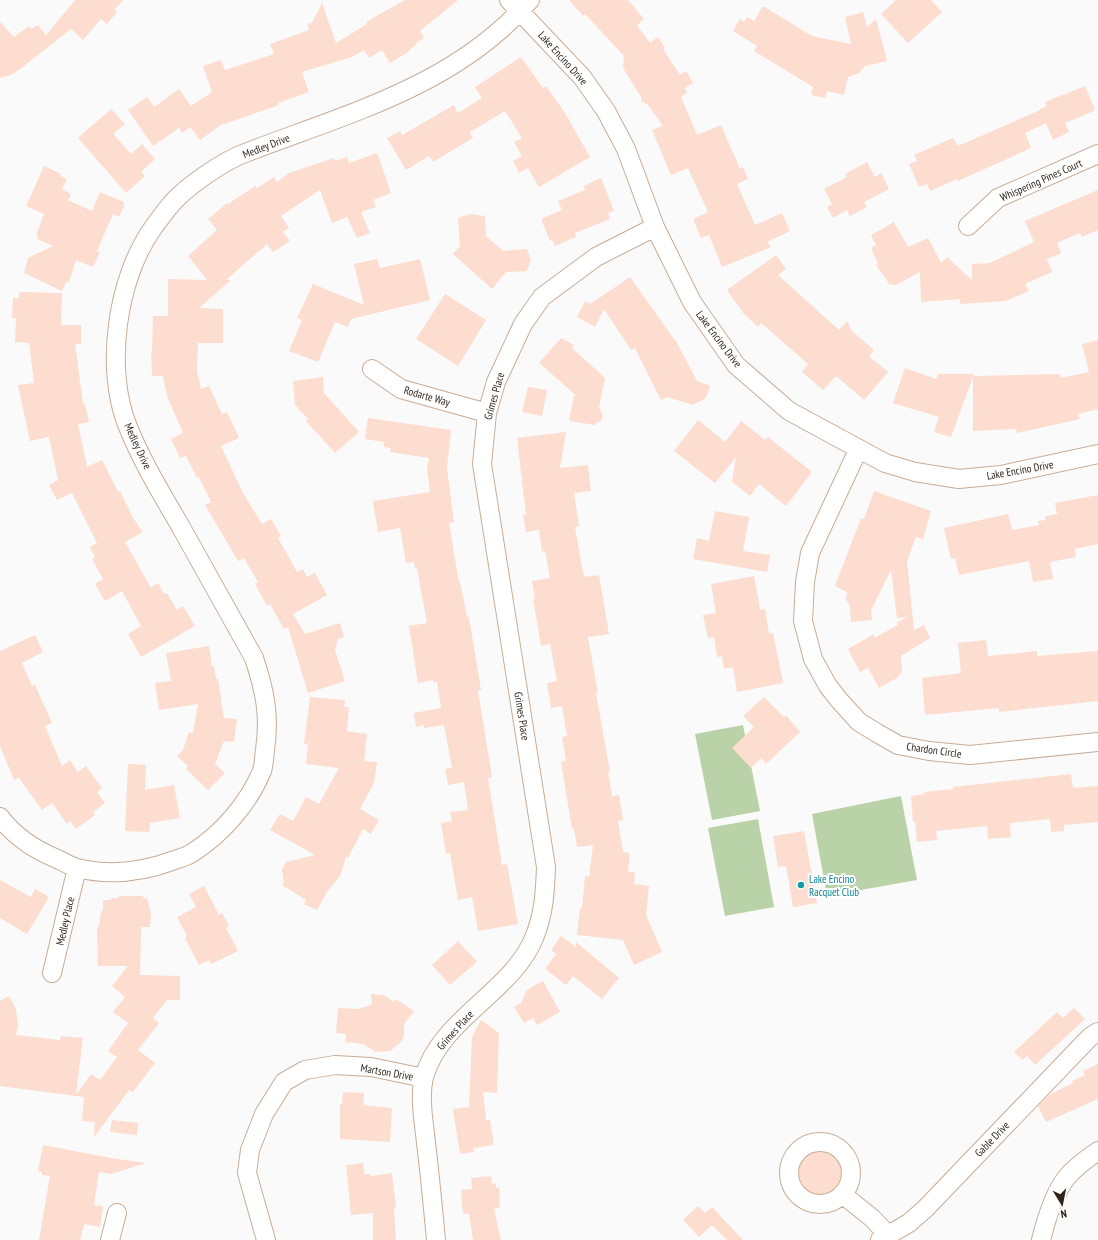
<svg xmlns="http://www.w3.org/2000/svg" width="1098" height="1240" font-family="'PT Sans Narrow',sans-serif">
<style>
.green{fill:#bad2a7}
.building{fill:#fdddcf}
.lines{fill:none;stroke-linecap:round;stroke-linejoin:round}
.minor-casing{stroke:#c9ac95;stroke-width:20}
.minor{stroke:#fff;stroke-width:18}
.culture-dot{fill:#0f9aa8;stroke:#fff;stroke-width:1.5}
.labels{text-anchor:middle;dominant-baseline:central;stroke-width:4;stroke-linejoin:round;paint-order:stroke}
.street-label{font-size:11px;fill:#2f241b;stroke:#fff}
.culture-label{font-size:11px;fill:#0d838f;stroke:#fff;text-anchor:start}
</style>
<rect width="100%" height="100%" fill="#fafafa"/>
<!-- green -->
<path class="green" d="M743 725 760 811 712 820 695 734Z
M901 796 917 880 827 896 812 814Z
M758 819 774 907 725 916 708 828Z"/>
<!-- building -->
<path class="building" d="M75 0H123L115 9 117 12 107 24 101 19 83 40 71 29 19 70 10 75 0 78V22L14 37 29 26 31 29 38 25 46 35Z
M405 0H458L420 31 424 38 415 44 416 45 410 49V51L390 63 382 50 369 58 364 50 352 57 302 72 309 92 278 103 279 105 221 125 200 140 190 127 182 133 179 128 153 146 128 110 147 97 154 107 179 89 191 106 212 92 203 66 221 60 225 70 274 54 270 44 309 30 307 24 312 23 322 3 336 43 367 24 366 22Z
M569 0H628L644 19 637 25 650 43 658 37 665 48 663 49 680 75 686 71 693 83 685 88 687 92 681 97 697 135 721 125 740 169 743 167 748 179 737 184 755 225 782 213 790 231 767 242 771 247 722 267 709 235 701 238 693 219 708 212 688 168 671 175 652 130 663 126 648 105 641 101V97L626 73 623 68 624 56 585 14 583 16Z
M896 0H931L942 12 908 43 881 14Z
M763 6 812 36 851 44 845 17 863 12 867 27 876 19 887 61 865 66 859 73 848 77 844 95 827 91 825 98 811 95 813 87 754 51 757 46 733 31 740 19 744 22 747 17 754 21Z
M521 57 543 88 546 86 565 113 590 157 539 187 528 168 519 173 513 161 522 156 514 142 522 138 505 111 470 132 473 138 433 162 429 156 406 170 387 138 400 131 402 135 454 105 458 113 482 98 475 87Z
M1085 86 1095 109 1094 111 1065 123 1069 132 1053 140 1046 123 1025 133 1031 148 958 181 957 179 930 191 927 184 919 187 909 164 917 161 914 155 953 138 958 146 1040 110V109L1047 106 1045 102Z
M111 109 125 124 113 134 131 154 142 144 155 159 141 172 145 176 126 193 78 138Z
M377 153 391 193 373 200 376 207 361 212 370 233 357 238 347 217 332 223 320 190 281 216 289 228 283 232 290 241 273 252 267 244 226 280H231L199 308 223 309V343H198L197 371 201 389 209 386 222 414 227 412 239 438 221 446 243 493 262 524 271 519 281 536 278 538 297 572 303 569 307 577 315 573 327 595 293 614 305 634 340 623 344 637 338 639 335 650 345 681 308 693 288 627 284 629 270 604 267 606 255 584 258 582 244 558 238 561 205 505 211 502 199 477 197 478 186 456 180 458 171 439 183 433 167 396 163 376H152L151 352H152L153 316H168V279L207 280 188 256 217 230 208 219 227 203 228 204 255 186 257 188 274 177 277 182 289 173 334 158 335 161 347 157 349 163Z
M867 162 875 177 881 173 889 189 864 202 867 207 850 216 847 210 833 218 827 207 832 204 824 189 847 177 845 174Z
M44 166 61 174 60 176 67 179 62 189 71 194 68 200 92 211 100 192 124 202V207L119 217 113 214 97 251 100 252 93 267 76 260 69 282H66L62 291 24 273 28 258 53 246 37 239 38 236 36 235 44 214 26 206Z
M601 178 614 211 608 213 610 219 575 233 576 237 555 246 552 240 550 241 541 219 562 210 558 201 585 190 584 186Z
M1098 190V230L1082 237 1080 233 1057 243 1061 253 1047 259 1052 272 1025 284 1029 291 1006 301 960 304V299L921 302 920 272 894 286 893 284 890 285 876 265 878 264 871 248 876 245 871 235 894 222 908 247 928 238 941 263 947 257 972 280V264L990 263 1034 242 1025 221Z
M471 214 485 216 486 236 503 251 527 249 531 260 527 271 506 272 492 289 453 254 460 246 458 218Z
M776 255 786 269 778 275 839 330 847 321 852 331 874 350 869 356 888 372 864 400 836 376 823 390 802 372 808 364 761 323 758 327 744 314 727 290Z
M377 259 380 268 420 259 430 300 351 319 348 327 335 322 318 362 289 351 302 320 297 318 313 284 364 305 354 264Z
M630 277 674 339H675L697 381 710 386 706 398 693 405 667 397 661 400 635 348 631 350 604 309 595 327 577 317 585 301 590 304Z
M19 292 62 293 61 325H81V344H75L83 404H85L89 422 78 424 87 467 102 460 118 492 120 491 133 518 143 532 125 542 151 588 158 583 164 594 167 593 177 610 183 606 195 626 141 657 128 634 141 626 122 591 105 601 95 584 103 579 92 559 95 557 90 547 97 543 72 493 57 500 49 485 58 480 49 437 30 441 18 385 34 383 29 343 15 342 16 318H12L13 298H19Z
M445 294 486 320 458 366 416 339Z
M561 338 574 345 572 348 605 378 599 407 603 416 601 421 596 423 595 425 569 421 574 395 577 396 539 363Z
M1098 340V409L1078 414 1080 419 1017 433 1016 429 973 431V377L951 437 934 432 939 417 893 403 905 368 936 379 938 374H974L973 376 1060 374 1061 378 1089 372 1082 344Z
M323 377 324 393 359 432 335 453 306 421 308 419 295 405 293 381Z
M528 387 547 390 542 416 522 412Z
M368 418 451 430 447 468 454 522 449 523 459 583 460 582 467 617H469L481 690 478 691 492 777 488 778 502 865 507 864 518 924 478 931 472 897 458 900 450 853 446 854 441 823 452 821 450 812 468 810 464 782 448 785 445 769 452 768 444 725 424 728V725L416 727 414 713 441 708 437 682H433V680L418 683 409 626 427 623 417 568H415L414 562 406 563 400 528 378 532 373 501 430 492 427 468 429 458 390 452 391 448 384 447V442L365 439Z
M698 420 725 442 741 421 765 440 768 437 812 472 786 506 759 484 750 496 732 482 736 457 715 483 674 451Z
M566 432 560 468 588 465 591 491 574 493 579 526 575 527 583 573 585 577 599 575 609 634 588 637 598 693H596L610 772H608L612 796 619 795 623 820 618 821 623 852 630 853 628 872H635L634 884 649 886 646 915 662 952 634 965 623 940 577 935 580 908H582L585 876 589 877 593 845 577 847 574 829H572L561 762 566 761 562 737 567 736 562 706 551 708 547 683 557 681 550 644 541 646 533 599H535L532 581 550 578 545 551 542 552 539 530 526 532 523 515H526L517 438Z
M874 491 931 511 923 539 916 537 907 561 914 630 924 625 930 638 901 656 902 672 897 678 879 688 868 668 860 672 848 649 874 634V638L898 625 897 622 907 617 897 618 891 570 871 610 872 620 851 622 850 606 846 600 847 592 835 586 861 518 864 519Z
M1098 495V544L1075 549 1076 557 1050 562 1053 579 1033 582 1029 561 959 575 955 558 951 559 944 528 1008 514 1012 530 1039 525 1038 521 1045 520V516L1057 514 1055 503Z
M715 511 749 517 743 551 770 555 767 572 693 559 697 538 709 541Z
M754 576 760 610 765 609 769 634 773 633 783 683 737 692 733 667 724 669 722 656 717 657 714 637 708 638 703 615 716 613 711 584Z
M35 635 43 652 22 663 32 686 35 685 52 723 45 726 62 766 70 760 78 772 86 766 102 788 97 792 105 803 93 812 95 815 76 829 70 821 67 824 52 803 42 810 19 778 14 780 0 746V651Z
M986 640 988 656 1037 651V656L1098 651V701L999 712V708L925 715 922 678 961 673 958 643Z
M209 646 212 666H214L216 679H218L224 718 237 719 234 742 224 741 215 764 225 773 208 790 186 769 188 766 177 756 183 750 189 732 193 733 198 704 159 710 155 683 171 681 166 653Z
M310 697 345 700 344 707H349L347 731 367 734 364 761 377 762 374 783 360 809 379 820 371 834 363 829 348 858 346 857 340 876 327 892 317 910 304 904 306 900 282 885 284 882 282 870 286 862 315 855 270 830 280 814 293 821 306 797 319 804 339 768 306 764 308 745 304 744Z
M764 697 784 717 786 715 800 732 766 764 761 758 751 768 732 748 754 727 743 716Z
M128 764 146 765 145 790 174 785 180 818 150 823 149 832 125 831Z
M1071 774 1073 788 1098 786V822L1064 825V831L1051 832 1050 819 1010 823 1011 837 988 839 987 826 936 831 937 840 917 842 915 822H913L911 796 925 794 924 792 954 789 953 787Z
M804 831 817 903 793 907 786 866 778 867 773 836Z
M0 880 31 897 35 889 49 897 27 934 0 918Z
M204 886 219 915 222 913 229 926 226 928 238 951 211 964 209 960 199 965 185 938 187 936 177 917 196 907 189 894Z
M119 896H143V898H147L151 913 150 927H141L140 975 180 976V1000H167L153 1018 159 1023 138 1050 155 1063 133 1092 129 1090 94 1137 95 1122 82 1121 84 1097 0 1086V1001L9 996 16 1009 18 1025 16 1035 60 1040 61 1036 83 1038 76 1095 91 1074 100 1080 117 1057 108 1051 128 1023 113 1012 125 997 112 986 128 966H98L97 927H99L101 911H103V900H111V898H119Z
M561 936 576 947V942L619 978 602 999 573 976 566 985 545 969 556 954 551 950Z
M458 941 477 962 450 985 432 965Z
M543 981 560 1012 537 1025 533 1018 524 1023 514 1007 521 1003 527 990Z
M371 994 384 995 394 1002 396 999 414 1011 404 1024V1036L401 1042 390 1051 376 1052 363 1044 345 1042 346 1034 336 1033 338 1008 359 1009 372 1004Z
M1074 1008 1085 1019 1035 1065 1027 1056 1022 1060 1014 1052 1057 1012 1063 1018Z
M481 1020 499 1033 497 1093 483 1092 486 1120H490L494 1145 473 1148 474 1152 460 1154 453 1109 469 1107 472 1037Z
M1098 1064V1099L1046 1122 1038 1106 1049 1095 1073 1083 1072 1081 1085 1075 1083 1071Z
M343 1092 364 1093 363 1105 392 1108 390 1142 340 1139V1104H342Z
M112 1120 138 1123 137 1135 110 1132Z
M43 1145 111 1158 146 1163 111 1174 99 1172 94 1205 103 1206 100 1227 84 1224 80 1240H39L50 1176 42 1175V1172L38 1171Z
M813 1149 829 1151 840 1161 843 1168 841 1184 834 1187 832 1194 823 1198 807 1195 800 1190 796 1183 795 1166 805 1153Z
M363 1163 364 1174H370V1176L392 1173 396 1208H394L396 1240H373V1213L351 1215 346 1165Z
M491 1176 492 1184 496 1183V1188L499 1187 500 1207 494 1209 501 1240H473L469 1214H463L461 1190 472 1189 471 1178Z
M698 1206 705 1213 712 1207 743 1240H727L712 1225 699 1237 683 1220Z"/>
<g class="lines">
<!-- minor casing -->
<g class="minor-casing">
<path id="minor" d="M509 0 582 77 606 111 626 149 655 227 692 302 736 365 789 411 885 463 915 472 959 479 1001 475 1098 454
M968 226 998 198 1098 154
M372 369 401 389 487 413
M858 450 810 553 805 582 803 621 813 659 828 686 839 700 859 722 877 733 898 745 929 751 970 755 1098 742
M0 817C14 836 34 849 55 858 62 861 70 866 77 868 110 876 142 872 172 861 179 858 186 857 192 853 222 834 248 804 262 771 264 765 264 757 265 750 270 716 265 691 254 658 230 615 206 572 182 529 163 496 142 462 128 427 104 369 117 278 153 228 161 217 169 205 179 196 195 181 224 161 245 153 346 114 456 86 530 0
M52 973 77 868
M789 1173a31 31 0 1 1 62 0a31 31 0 1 1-62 0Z
M842 1194 872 1218 888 1235
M110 1240 117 1213
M266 1240 247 1173 250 1150 264 1114 284 1082 305 1070 335 1065 371 1067 424 1078
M436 1240C433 1208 430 1176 426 1143 424 1122 419 1098 424 1077 441 1018 512 992 534 938 544 914 545 893 546 867L482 464 487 413 496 382 523 324 542 297 596 257 655 227
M880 1240 909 1223 925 1209 1090 1037 1098 1032
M1041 1240C1046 1220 1054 1193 1067 1177 1076 1166 1087 1159 1098 1151"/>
</g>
<!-- minor -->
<use href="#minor" class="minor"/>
</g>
<!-- markers -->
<circle class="culture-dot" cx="801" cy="885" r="4"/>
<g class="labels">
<!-- street labels -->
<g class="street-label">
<text transform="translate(563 58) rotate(48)">Lake Encino Drive</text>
<text transform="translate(266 146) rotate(-21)">Medley Drive</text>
<text transform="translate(1041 180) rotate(-24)">Whispering Pines Court</text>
<text transform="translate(719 339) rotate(53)">Lake Encino Drive</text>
<text transform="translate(427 396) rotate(16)">Rodarte Way</text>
<text transform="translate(494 396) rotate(-74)">Grimes Place</text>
<text transform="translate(138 446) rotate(65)">Medley Drive</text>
<text transform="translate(1020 470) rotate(-10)">Lake Encino Drive</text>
<text transform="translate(522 716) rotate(81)">Grimes Place</text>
<text transform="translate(934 750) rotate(8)">Chardon Circle</text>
<text transform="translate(65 921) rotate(-77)">Medley Place</text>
<text transform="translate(455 1030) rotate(-48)">Grimes Place</text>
<text transform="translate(387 1072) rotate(10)">Martson Drive</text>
<text transform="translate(992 1139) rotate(-46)">Gable Drive</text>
</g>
<!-- culture labels -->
<g class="culture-label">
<text x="809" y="879">Lake Encino<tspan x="809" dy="13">Racquet Club</tspan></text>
</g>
</g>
<!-- north arrow -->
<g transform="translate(1062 1204) rotate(170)" stroke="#ffffff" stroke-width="3" paint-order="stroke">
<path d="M0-3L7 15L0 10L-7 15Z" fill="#2f241b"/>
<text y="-6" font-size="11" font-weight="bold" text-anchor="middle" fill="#2f241b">N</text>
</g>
</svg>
